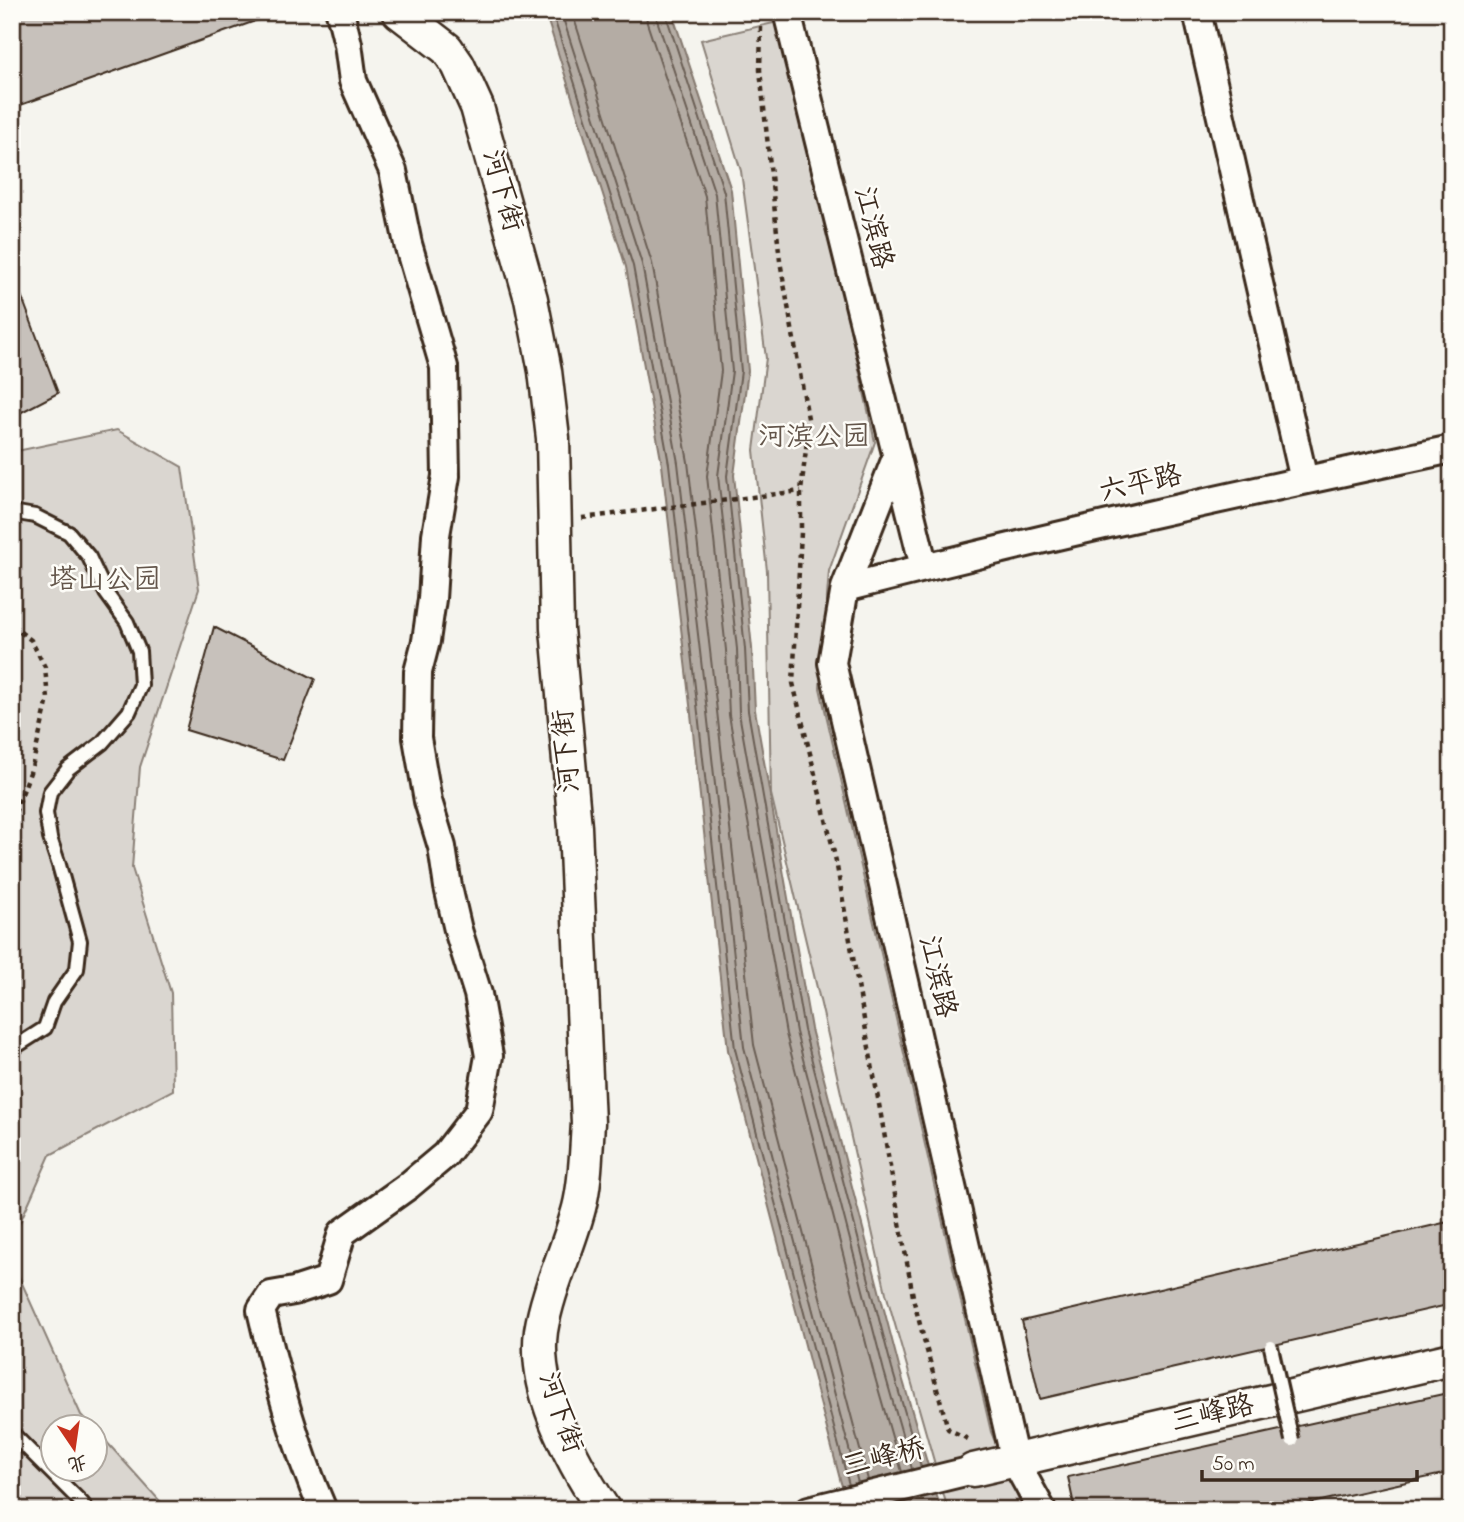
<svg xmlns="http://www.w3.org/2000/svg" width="1464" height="1522" font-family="'Indie Flower','LXGW WenKai TC',sans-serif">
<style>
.built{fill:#e7e5df}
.green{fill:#dad6d0;stroke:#8a8077;stroke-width:2}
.water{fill:#b4aca4;stroke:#84786e;stroke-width:2}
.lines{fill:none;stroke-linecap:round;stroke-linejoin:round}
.shore{stroke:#6b5e54;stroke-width:2}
.building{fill:#c7c1bb;stroke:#3b2a1e;stroke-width:2}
.service-casing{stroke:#3b2a1e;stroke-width:18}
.minor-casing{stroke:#3b2a1e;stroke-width:32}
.tertiary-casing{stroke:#3b2a1e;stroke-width:37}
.path{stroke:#3b2a1e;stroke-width:4.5;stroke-dasharray:5 5;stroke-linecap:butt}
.service{stroke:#fdfcf7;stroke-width:12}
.minor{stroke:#fdfcf7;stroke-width:26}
.tertiary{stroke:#fdfcf7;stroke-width:32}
.service-bridge-casing{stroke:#3b2a1e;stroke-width:18;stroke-linecap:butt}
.service-bridge{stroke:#fdfcf7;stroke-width:12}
.labels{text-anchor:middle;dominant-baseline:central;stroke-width:5;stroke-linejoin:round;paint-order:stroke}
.street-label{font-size:28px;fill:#3b2a1e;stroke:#fdfcf7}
.park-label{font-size:28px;fill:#63554a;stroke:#fdfcf7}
</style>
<rect width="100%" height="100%" fill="#f5f4ee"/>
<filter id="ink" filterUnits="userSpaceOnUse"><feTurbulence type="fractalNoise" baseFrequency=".0143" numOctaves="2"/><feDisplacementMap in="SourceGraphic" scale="14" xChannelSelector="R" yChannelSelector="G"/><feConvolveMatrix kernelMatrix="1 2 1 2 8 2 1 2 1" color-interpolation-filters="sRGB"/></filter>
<g filter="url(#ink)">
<!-- built -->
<path class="built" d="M1452 1495V1510H1383Z"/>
<!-- green -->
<path class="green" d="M782 21 875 442 829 571 820 688 991 1432 1023 1510H948L886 1293 823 1013 771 794 767 571 754 450 766 358 741 171 701 40Z
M117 430 182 467 199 589 140 767 132 868 171 993 173 1090 50 1155 12 1240V452Z
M12 1261 81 1415 93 1427 52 1428V1470H94L95 1429 168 1510H12Z"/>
<!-- water -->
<path class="water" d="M545 12H670L673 16 731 190 748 371 734 475 752 648 755 710 811 1029 899 1367 941 1510H852L841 1483 728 1050 690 705 662 465 626 267Z"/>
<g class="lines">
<!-- shore -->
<path class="shore" d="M552 12 633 266 669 464 697 704 735 1049 849 1485
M561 12 642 264 678 463 706 703 744 1047 858 1483
M572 12 652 263 688 462 716 702 754 1045 868 1480
M646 12 647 23 705 196 721 371 707 476 726 650 729 715 786 1034 874 1374 902 1472
M656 12 657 20 715 194 732 371 718 476 737 649 739 713 796 1032 884 1371 912 1469
M665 12 724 192 741 371 727 476 745 649 748 711 804 1030 892 1369 921 1467"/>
</g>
<!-- building -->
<path class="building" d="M12 12H271L272 15 12 108Z
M12 271 58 393 12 417Z
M214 627 315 679 283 760 186 730Z
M1452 1221V1304L1040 1399 1022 1321Z
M1452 1392V1472L1280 1510H1075L1068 1477Z"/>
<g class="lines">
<!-- service casing -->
<g class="service-casing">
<path id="service" d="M12 512 35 516 69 533 89 557 106 593 127 622 139 651 141 685 129 712 102 743 68 769 50 792 46 813 50 838 59 865 80 941 77 969 54 1002 45 1028 12 1049
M12 1433 82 1503 87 1510"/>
</g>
<!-- minor casing -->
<g class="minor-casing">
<path id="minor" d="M787 12 924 567
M1197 12 1304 480
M896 458 845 588 832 663 1015 1461 1042 1510
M845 588C1046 536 1249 492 1452 449
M323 1510C295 1446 277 1378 261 1310L271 1295 294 1291 328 1280 342 1233 408 1186 445 1155 479 1111 489 1056 478 994 458 930 448 887 442 847 428 801 417 738 418 672 426 641 432 599 436 535 446 476 444 367 408 244 393 171 353 81 348 44 340 12
M809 1510 973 1470"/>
</g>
<!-- tertiary casing -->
<g class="tertiary-casing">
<path id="tertiary" d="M399 12 447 49 458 65 477 107 531 299 545 371 553 438 557 629 575 827 588 1123C586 1151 586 1181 579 1208 568 1250 548 1288 541 1331 533 1390 572 1462 604 1510
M973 1470 1452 1359"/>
</g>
<!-- path -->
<path class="path" d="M761 27 760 70 780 261 809 424 801 491V532L793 683 836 861 914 1302 948 1429 970 1440
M582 518 801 491
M12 626 31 640 45 667 48 699 32 767 15 813 14 887 19 913 17 931 12 937"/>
<!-- service -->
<use href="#service" class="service"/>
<!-- minor -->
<use href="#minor" class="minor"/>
<!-- tertiary -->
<use href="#tertiary" class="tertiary"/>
<!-- service-bridge casing -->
<g class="service-bridge-casing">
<path id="service-bridge" d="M1271 1347 1292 1440"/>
</g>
<!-- service-bridge -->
<use href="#service-bridge" class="service-bridge"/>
</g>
</g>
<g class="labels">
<!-- street labels -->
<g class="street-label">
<text transform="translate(501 191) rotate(74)">河下街</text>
<text transform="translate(872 228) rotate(76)">江滨路</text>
<text transform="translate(1141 485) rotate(-13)">六平路</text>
<text transform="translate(568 751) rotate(-95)">河下街</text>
<text transform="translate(936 977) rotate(77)">江滨路</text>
<text transform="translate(559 1413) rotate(71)">河下街</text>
<text transform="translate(1213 1415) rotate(-13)">三峰路</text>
<text transform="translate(884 1459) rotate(-14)">三峰桥</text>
</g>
<!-- park labels -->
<g class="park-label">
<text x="814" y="438">河滨公园</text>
<text x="105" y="581">塔山公园</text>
</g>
</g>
<!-- margin -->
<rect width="1464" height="1522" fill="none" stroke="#fdfcf7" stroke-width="42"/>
<rect x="21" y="21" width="1422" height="1480" fill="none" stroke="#3b2a1e" stroke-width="2.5" filter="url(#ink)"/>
<!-- north arrow -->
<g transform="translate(74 1448) rotate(167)"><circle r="33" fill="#fdfcf7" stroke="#afa8a0" stroke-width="2"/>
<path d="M0-5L12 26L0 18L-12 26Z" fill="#c8321e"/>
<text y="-10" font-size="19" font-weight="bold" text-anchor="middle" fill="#3b2a1e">北</text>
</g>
<!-- scale -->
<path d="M1202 1470v10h215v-10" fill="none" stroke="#3b2a1e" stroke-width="3.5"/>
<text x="1212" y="1470" font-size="21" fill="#3b2a1e" stroke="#fdfcf7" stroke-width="5" paint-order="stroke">50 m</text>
</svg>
